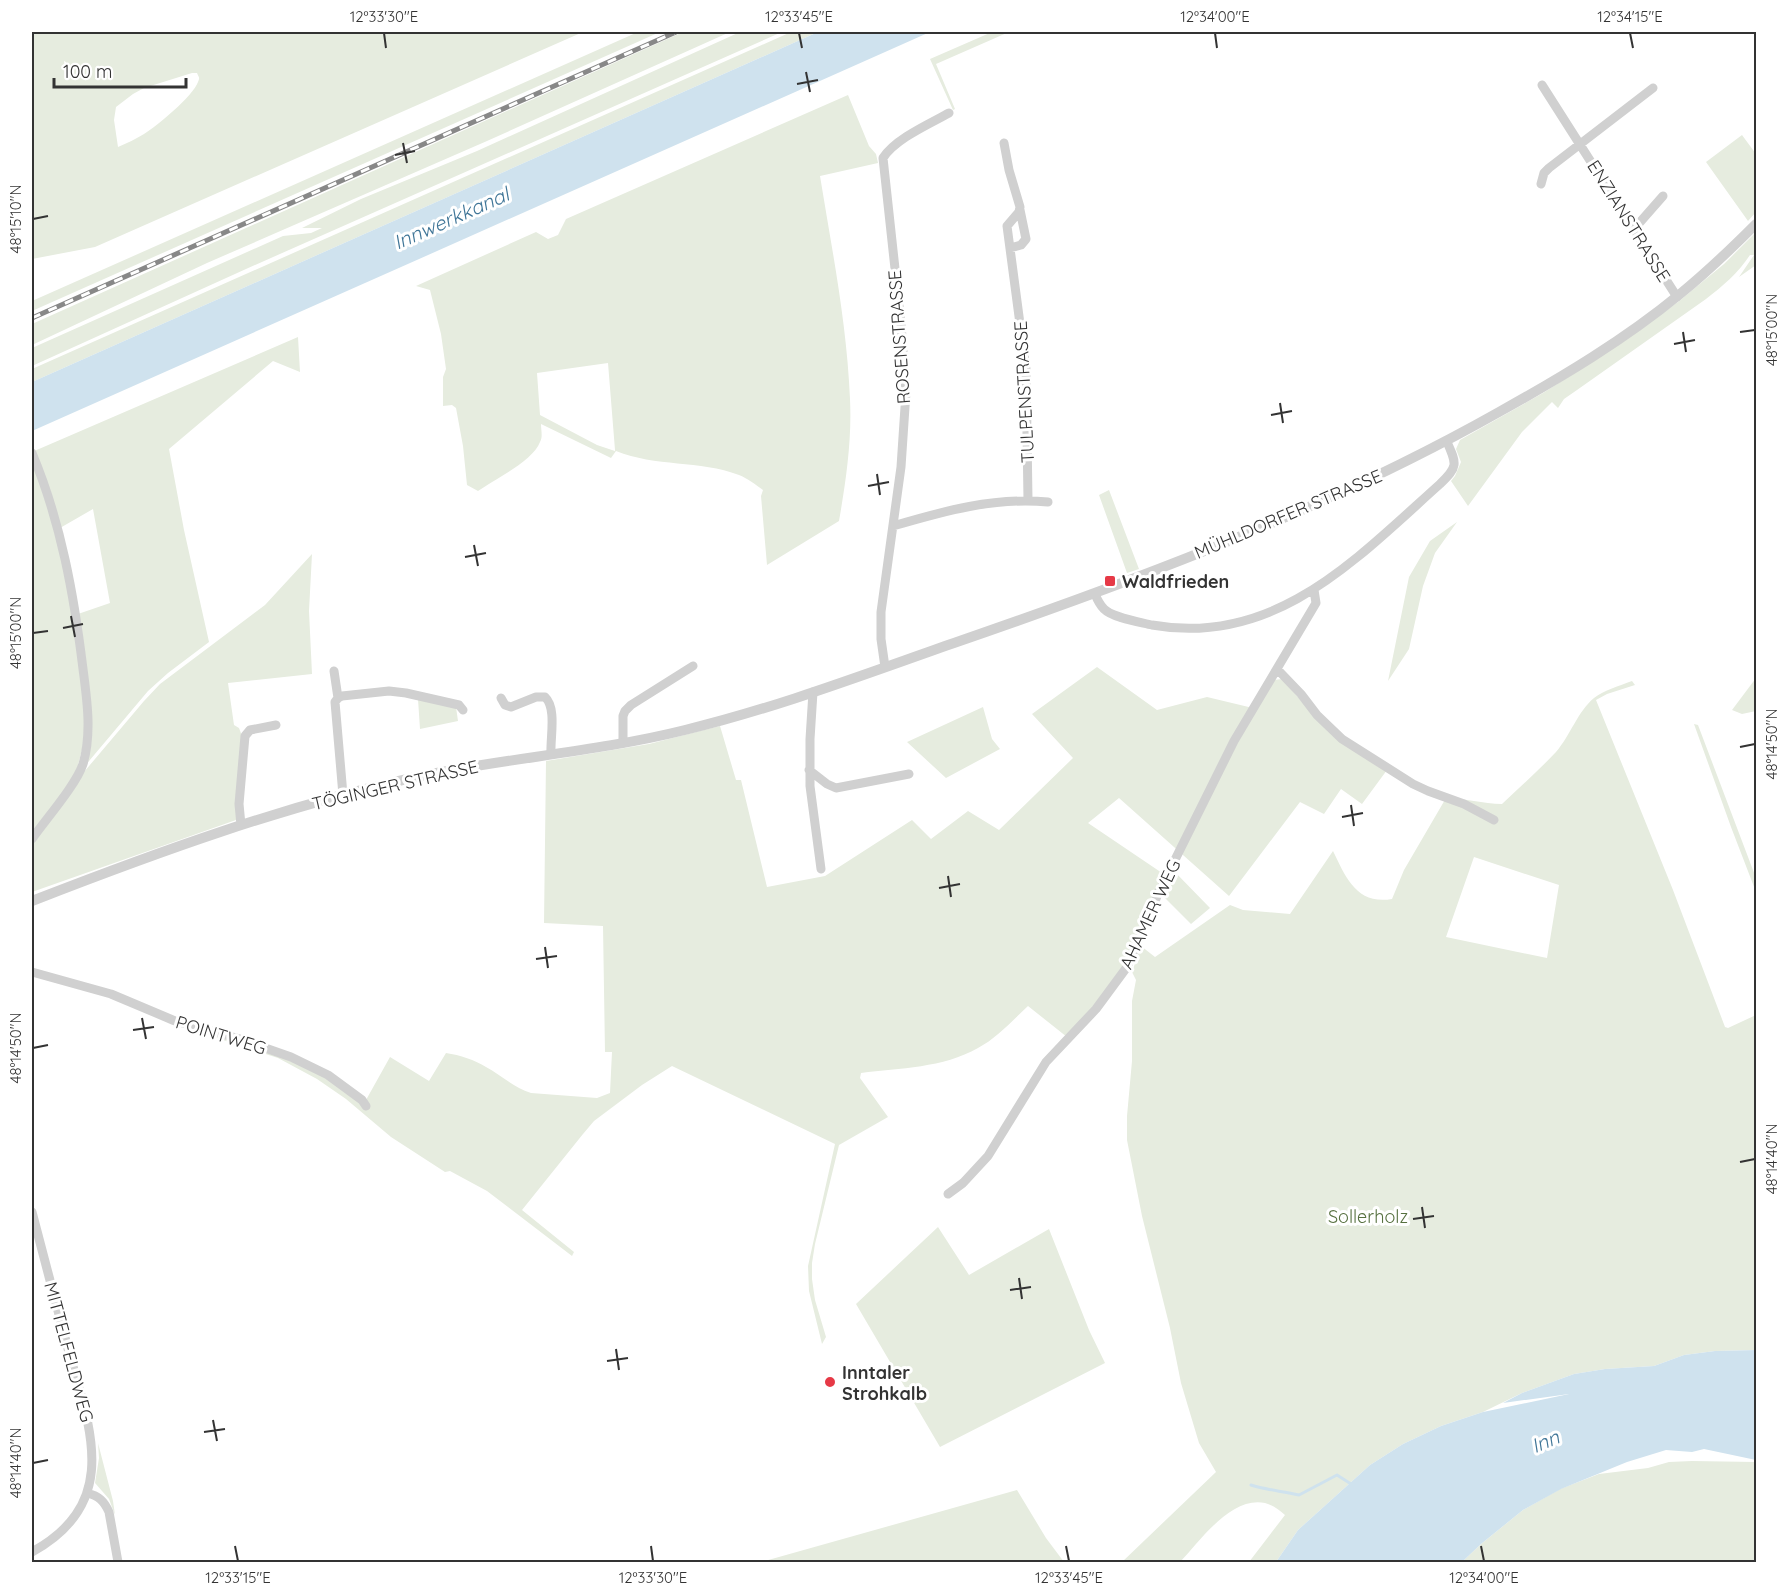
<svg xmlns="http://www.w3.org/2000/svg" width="1788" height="1594" font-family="Quicksand,sans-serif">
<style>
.green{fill:#e6ecdf;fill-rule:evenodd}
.water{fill:#cfe2ee}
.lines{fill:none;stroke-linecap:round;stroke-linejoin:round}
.stream{stroke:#cfe2ee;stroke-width:3}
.minor{stroke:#d0d0d0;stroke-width:9}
.tertiary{stroke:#d0d0d0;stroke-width:10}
.rail-casing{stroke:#888;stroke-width:5}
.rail{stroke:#fff;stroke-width:3;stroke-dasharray:9;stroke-linecap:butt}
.ticks{fill:none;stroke:#333;stroke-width:2}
.poi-dot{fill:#e63946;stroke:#fff;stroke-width:2}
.labels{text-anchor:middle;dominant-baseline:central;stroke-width:6;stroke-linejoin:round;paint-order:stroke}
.street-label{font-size:18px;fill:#333;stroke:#fff}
.poi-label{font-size:18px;font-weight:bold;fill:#333;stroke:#fff;text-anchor:start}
.park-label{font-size:18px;fill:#56703f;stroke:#fff}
.water-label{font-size:20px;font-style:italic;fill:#3f7597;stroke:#fff}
.neatline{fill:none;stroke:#333;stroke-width:2}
.ticks-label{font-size:15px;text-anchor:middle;fill:#333}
</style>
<rect width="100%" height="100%" fill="#fff"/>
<!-- green -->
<path class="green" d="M32 32H583L95 247 32 259ZM192 73H197C199 78 200 77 198 82 193 96 157 126 144 134 136 139 127 143 118 147L114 120 116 107 133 94 144 88Z
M638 32H660L32 311V301Z
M683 32H730L487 141 207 263 32 345V324Z
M740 32H782L246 269 32 366V348L283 236 311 233 322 228H302L361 199 477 151Z
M791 32H818L32 382V369Z
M992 32H1009L936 64 955 109 953 110 930 59Z
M848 95 869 146 876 154 878 163 820 176C832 250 847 324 850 399 852 440 846 481 839 521L767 565 761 496 763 490C756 485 747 478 739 475 700 460 655 467 616 451L611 458 541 424C541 430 543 437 540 442 533 461 495 479 478 491L467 485 463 446 456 408 452 405 443 406V377L446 369 441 334 430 290 416 286 536 232 548 239 558 235 566 219ZM608 363 615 450V451L597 445 540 415 537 373Z
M1742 135 1756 154V212L1748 221 1706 162Z
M1756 232V265L1739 277 1754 255H1750C1738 273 1723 286 1706 299L1577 390 1564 399 1558 408 1552 402 1522 432 1468 506 1451 481 1455 476 1461 462 1456 449 1460 440 1543 393 1606 353 1678 302 1724 264Z
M298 337 300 372 273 361 169 449 184 530 209 642 168 673 148 691 84 767 89 744 78 614 110 603 93 509 60 528 78 638 86 734 77 769 68 785 32 834V452Z
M1109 490 1139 569 1127 573 1099 495Z
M1457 522 1435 553 1423 586 1409 649 1388 681 1409 577 1430 541Z
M312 554 309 611 312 674 228 683 234 725 239 728 242 736 236 820 32 892V842L73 785 144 701 160 684 265 605Z
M1097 667 1157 710 1207 697 1257 709 1274 680 1282 679 1312 713 1387 770 1362 804 1341 789 1324 814 1300 802 1229 896 1119 798 1088 823 1165 875 1122 973 1067 1037 1028 1006C1012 1021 997 1038 978 1048 943 1068 900 1068 861 1073L860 1078 888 1117 839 1145 815 1244 812 1263V1279L815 1300 826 1337 822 1344 809 1291 808 1266 835 1144 672 1066 642 1085 594 1121 583 1134 522 1210 574 1252 572 1256 487 1191 450 1171 445 1172 391 1137 346 1099 317 1079 278 1058 180 1026 254 1045 293 1060 366 1100 390 1057 429 1081 446 1053C460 1055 475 1060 486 1067 501 1075 514 1088 531 1093L597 1098 610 1093 612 1052H605L603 926 544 923 546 761 649 744 720 726 736 780H741L767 887 825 876 912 820 931 839 968 811 999 830 1073 758 1032 714Z
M1756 678V711L1742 714 1732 710Z
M1632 681 1635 685 1607 694 1596 700 1673 890 1725 1027 1728 1028 1756 1015V1350L1715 1351 1684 1355 1654 1366 1605 1369 1574 1374 1522 1393 1483 1412 1441 1426 1403 1444 1370 1465 1298 1530 1276 1562H1249L1285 1515C1279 1510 1273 1505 1265 1503 1231 1496 1200 1541 1180 1562H1122L1216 1472 1199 1443 1181 1383 1170 1328 1142 1216 1127 1140V1116L1132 1061V1001L1136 980 1132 972 1141 946 1155 957 1230 905 1243 910 1290 914 1333 851C1346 878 1357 905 1392 899L1404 870 1446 798C1465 798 1483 804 1502 804 1520 787 1539 770 1556 752 1570 736 1578 711 1594 698 1604 690 1619 686 1632 681ZM1474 857 1559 885 1547 958 1446 937Z
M418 699 456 707 458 721 420 729Z
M983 707 992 739 1000 749 946 778 907 742Z
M1694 724 1698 725 1756 878V892L1731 827Z
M1173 870 1210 908 1191 924 1161 894Z
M938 1227 969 1275 1049 1229 1089 1330 1105 1363 940 1447 856 1304Z
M98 1443 113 1501 115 1515 109 1499 95 1483 99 1458Z
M1692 1461 1756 1462V1562H1462L1481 1544 1523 1510 1560 1489 1599 1474 1648 1468 1669 1462Z
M1017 1490 1046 1538 1064 1562H761Z"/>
<!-- water -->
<path class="water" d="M818 32H930L32 431V382Z
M1756 1350V1460L1704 1449 1692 1452 1666 1450 1627 1462 1561 1489 1523 1510 1481 1544 1462 1562H1276L1298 1530 1370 1465 1403 1444 1441 1426 1483 1412 1569 1394 1503 1403 1522 1393 1574 1374 1605 1369 1654 1366 1684 1355 1715 1351Z"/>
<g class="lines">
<!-- stream -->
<path class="stream" d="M1251 1485C1266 1490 1282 1491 1299 1495L1337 1475 1351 1484"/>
<!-- minor -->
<path class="minor" d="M1542 85 1677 297
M1004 143 1009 170 1020 207 1019 212 1007 226 1026 369 1028 500
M1541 184 1544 173 1549 168 1653 88
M1634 229 1663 196
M1010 248 1021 245 1026 239 1020 210
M32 453C61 522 74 595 83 669 87 700 92 733 83 764 76 785 46 819 32 839
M893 526C944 511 994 497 1048 502
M1095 594C1097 599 1100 605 1104 609 1113 618 1140 622 1152 625 1275 647 1356 559 1440 484 1458 467 1457 464 1447 442
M885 667 881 639V612L901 467 906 392 901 324 883 158C895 139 929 124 949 113
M1277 669 1301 694 1317 715 1342 739 1413 784 1428 791 1464 804 1494 820
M334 671 338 698 335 702 343 795
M813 692 810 739V786L821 869
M338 698 342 696 389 691 406 693 459 705 463 710
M501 698 505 705 511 707 536 697H545C557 708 550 738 551 754
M623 743V716L625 711 631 705 693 666
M809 770 827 784 836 788 909 774
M241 825 239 804 245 736 250 730 276 725
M32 972 111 994 175 1021 240 1039 291 1057 328 1075 362 1100 366 1106
M948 1194 963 1183 988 1156 1046 1062 1096 1009 1127 967 1158 894 1234 741 1316 603 1314 590
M32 1212C44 1256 55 1301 67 1345 89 1426 123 1502 32 1552
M87 1493C99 1496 104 1501 109 1512L118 1562"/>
<!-- tertiary -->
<path class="tertiary" d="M32 901C158 852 284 806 416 777 505 758 597 752 685 730 776 708 865 674 954 643 1140 579 1327 509 1499 412 1562 377 1624 340 1680 294 1707 272 1732 248 1756 224"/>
<!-- rail casing -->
<g class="rail-casing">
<path id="rail" d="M32 318 676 32"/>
</g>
<!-- rail -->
<use href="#rail" class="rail"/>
</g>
<!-- ticks -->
<path class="ticks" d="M384 33 386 48M799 33 802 48M1215 33 1217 48M1630 33 1633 48M806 72 810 92M797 84 818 80M403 143 407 163M395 155 415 151M33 219 48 216M1683 332 1686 352M1740 332 1755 330M1674 344 1695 340M1280 403 1283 423M1271 415 1292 411M877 474 880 495M868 486 889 482M474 545 478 566M465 557 486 553M71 616 75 637M63 628 83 624M33 633 48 631M1740 747 1755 744M1351 805 1354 826M1342 817 1363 813M948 876 951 897M939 888 960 884M545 947 548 968M536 959 557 956M142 1018 146 1039M133 1030 154 1027M33 1048 48 1045M1740 1162 1755 1159M1422 1207 1425 1228M1413 1219 1434 1216M1019 1278 1022 1299M1010 1290 1031 1287M616 1349 619 1370M607 1361 628 1358M213 1420 217 1441M204 1432 225 1429M33 1463 48 1460M235 1546 238 1561M651 1546 653 1561M1066 1546 1069 1561M1481 1546 1484 1561"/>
<!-- markers -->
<g class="poi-dot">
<rect x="1104" y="575" width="12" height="12" rx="3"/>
<circle cx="830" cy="1382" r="6"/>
</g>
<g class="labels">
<!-- street labels -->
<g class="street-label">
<text transform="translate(1629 221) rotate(58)">ENZIANSTRASSE</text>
<text transform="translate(899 337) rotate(-94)">ROSENSTRASSE</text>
<text transform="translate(1024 392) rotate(-93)">TULPENSTRASSE</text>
<text transform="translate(1288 514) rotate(-23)">MÜHLDORFER STRASSE</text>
<text transform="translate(395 785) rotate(-13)">TÖGINGER STRASSE</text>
<text transform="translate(1150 914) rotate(-65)">AHAMER WEG</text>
<text transform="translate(221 1035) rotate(17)">POINTWEG</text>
<text transform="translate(69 1352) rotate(75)">MITTELFELDWEG</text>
</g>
<!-- poi labels -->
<g class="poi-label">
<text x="1122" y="581">Waldfrieden</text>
<text x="842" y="1372">Inntaler<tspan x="842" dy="21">Strohkalb</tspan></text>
</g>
<!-- park labels -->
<g class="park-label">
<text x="1368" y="1216">Sollerholz</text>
</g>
<!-- water labels -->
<g class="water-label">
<text transform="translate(451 218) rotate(-24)">Innwerkkanal</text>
<text transform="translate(1545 1441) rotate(-23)">Inn</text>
</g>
</g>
<!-- border -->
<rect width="1788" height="1594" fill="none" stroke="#ffffff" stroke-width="66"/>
<!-- scale -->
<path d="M54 78v9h132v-9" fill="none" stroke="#333333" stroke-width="3"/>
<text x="63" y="78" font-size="18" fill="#333333" stroke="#ffffff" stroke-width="4.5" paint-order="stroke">100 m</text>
<rect x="33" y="33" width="1722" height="1528" class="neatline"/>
<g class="ticks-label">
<text x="384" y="22">12°33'30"E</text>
<text x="799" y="22">12°33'45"E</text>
<text x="1215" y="22">12°34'00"E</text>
<text x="1630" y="22">12°34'15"E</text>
<text transform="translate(16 219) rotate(-90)" y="5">48°15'10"N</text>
<text transform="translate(1772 330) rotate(-90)" y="5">48°15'00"N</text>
<text transform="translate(16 633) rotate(-90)" y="5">48°15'00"N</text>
<text transform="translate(1772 744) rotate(-90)" y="5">48°14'50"N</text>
<text transform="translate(16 1048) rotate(-90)" y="5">48°14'50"N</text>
<text transform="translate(1772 1159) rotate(-90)" y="5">48°14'40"N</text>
<text transform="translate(16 1463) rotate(-90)" y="5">48°14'40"N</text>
<text x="238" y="1583">12°33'15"E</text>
<text x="653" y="1583">12°33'30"E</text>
<text x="1069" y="1583">12°33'45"E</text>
<text x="1484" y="1583">12°34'00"E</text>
</g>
</svg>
